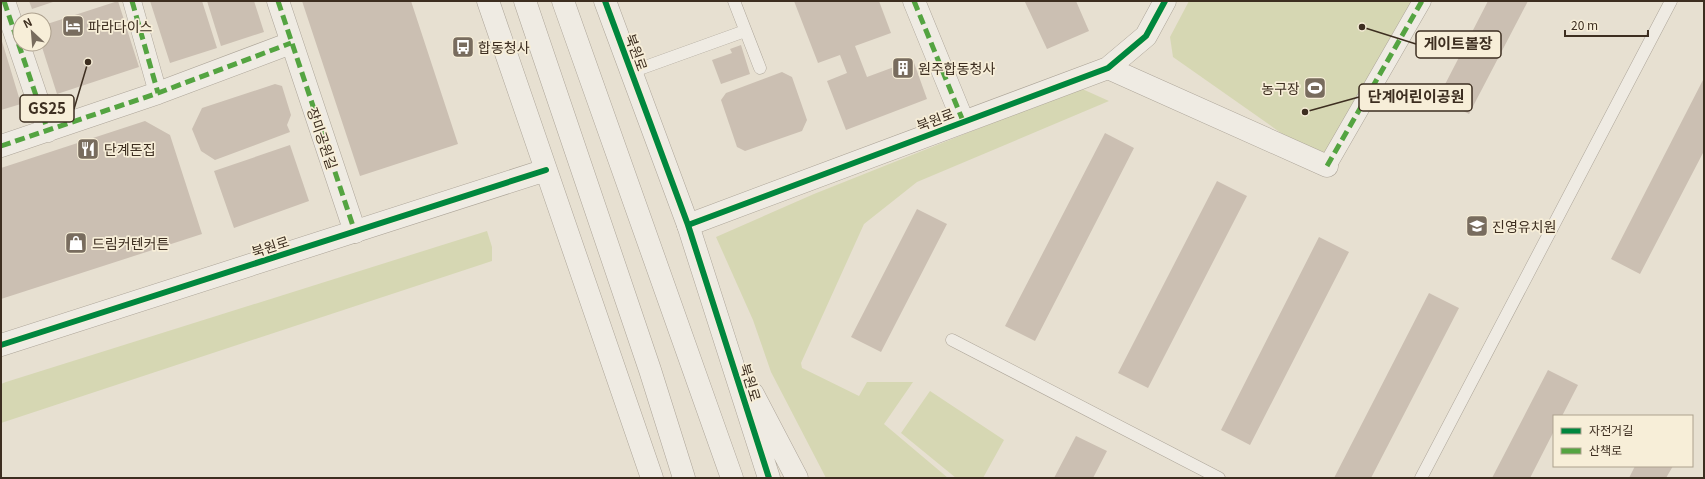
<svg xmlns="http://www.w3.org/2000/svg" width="1705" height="479" font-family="Georgia,'Noto Sans KR',serif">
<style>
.green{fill:#d6d7b3}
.building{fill:#cbbfb2}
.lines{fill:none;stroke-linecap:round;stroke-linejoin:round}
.service-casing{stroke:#ada599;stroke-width:13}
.pedestrian-casing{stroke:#ada599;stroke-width:19}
.minor-casing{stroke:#ada599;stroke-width:23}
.tertiary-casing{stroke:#ada599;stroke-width:23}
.service{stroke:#efebe3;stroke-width:12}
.pedestrian{stroke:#efebe3;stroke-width:18}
.minor{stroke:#efebe3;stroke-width:22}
.tertiary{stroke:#efebe3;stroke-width:22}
.quiet{stroke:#54a441;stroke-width:5;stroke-dasharray:10 5;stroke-linecap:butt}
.cycleway-casing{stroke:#f7eed8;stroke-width:8}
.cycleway{stroke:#00873e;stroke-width:6}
.labels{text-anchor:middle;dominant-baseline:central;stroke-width:3.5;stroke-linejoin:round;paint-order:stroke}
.poi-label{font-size:14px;fill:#3d2e20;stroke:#f7eed8;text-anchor:start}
.street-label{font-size:14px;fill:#3d2e20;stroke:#f7eed8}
.leader{fill:none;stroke:#3d2e20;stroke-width:1.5}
.callout-dot{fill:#3d2e20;stroke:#f7eed8;stroke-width:1.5}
.callout{fill:#f7eed8;stroke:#3d2e20;stroke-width:1.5}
.callout-label{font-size:15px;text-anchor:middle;font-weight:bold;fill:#3d2e20}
</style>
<rect width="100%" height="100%" fill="#e7e0d1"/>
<!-- green -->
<path class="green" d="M1189 1H1423L1328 166 1173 57 1170 37Z
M1080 88 1109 101 917 182 864 224 801 363 802 368 859 396 867 382H913L884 424 948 478H826L771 372 753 320 716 237 814 194Z
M487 231 492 247V261L1 423V384L6 382Z
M930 391 1004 440 983 478H956L901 433Z"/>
<!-- building -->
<path class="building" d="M29 1H56L32 9Z
M118 1 139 67 57 94 41 44H44V25Z
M150 1H202L217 48 170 63Z
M207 1H254L264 32 221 46Z
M302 1H411L458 144 360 176Z
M794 1H879L891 33 855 46 867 77 913 60 927 99 846 130 827 81 847 73 840 55 818 63Z
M1028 1H1076L1089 31 1047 49 1025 2Z
M1488 1H1528L1469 114 1438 98Z
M1 38 21 104 1 110Z
M741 45 750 74 721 84 712 60 732 53 730 49Z
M782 72 792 77 807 120 802 131 745 151 737 147 721 100 726 93Z
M1704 78V151L1640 274 1611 259Z
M275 84 282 86 291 115 287 125 290 132 215 160 201 151 192 129 202 108Z
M145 121 170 135 202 234 1 299V168Z
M1105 133 1134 148 1035 341 1005 326Z
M290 145 309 201 234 228 214 171Z
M1217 181 1247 196 1148 388 1118 373Z
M917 209 947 224 881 352 851 337Z
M1319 237 1349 252 1250 445 1221 430Z
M1429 293 1459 308 1371 478H1334Z
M1548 370 1578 385 1562 416H1554V431L1530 478H1492Z
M1076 436 1107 451 1093 478H1054Z
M1635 466H1673L1666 478H1629Z"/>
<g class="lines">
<!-- service casing -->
<g class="service-casing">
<path id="service" d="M734 1 760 68
M631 72 745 31
M952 340 1219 478
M1421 478 1671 1"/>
</g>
<!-- pedestrian casing -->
<g class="pedestrian-casing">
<path id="pedestrian" d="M132 1 158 93
M1327 166 1422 1"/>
</g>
<!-- minor casing -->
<g class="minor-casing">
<path id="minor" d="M4 1 48 131
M278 1 355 232
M914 1 963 121
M1108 68 1327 166
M1 146 158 93 291 43
M688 225 1108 68 1146 36 1165 1"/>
</g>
<!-- tertiary casing -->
<g class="tertiary-casing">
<path id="tertiary" d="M488 1 652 478
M525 1 650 370 684 478
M563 1 732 478
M605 1 688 225 769 478
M1 345 546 170
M753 394 797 478"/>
</g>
<!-- service -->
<use href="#service" class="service"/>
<!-- pedestrian -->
<use href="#pedestrian" class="pedestrian"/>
<!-- minor -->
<use href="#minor" class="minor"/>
<!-- tertiary -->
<use href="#tertiary" class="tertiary"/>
<!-- quiet -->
<path class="quiet" d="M4 1 48 131
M132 1 158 93
M278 1 355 232
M914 1 963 121
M1 146 158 93 291 43
M1327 166 1422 1"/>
<!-- cycleway casing -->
<g class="cycleway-casing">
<path id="cycleway" d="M605 1 688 225 769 478
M688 225 1108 68 1146 36 1165 1
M1 345 546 170"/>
</g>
<!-- cycleway -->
<use href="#cycleway" class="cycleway"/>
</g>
<!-- icons -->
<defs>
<g id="hotel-square" transform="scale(1.15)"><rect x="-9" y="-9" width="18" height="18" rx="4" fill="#786c5e" stroke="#f7eed8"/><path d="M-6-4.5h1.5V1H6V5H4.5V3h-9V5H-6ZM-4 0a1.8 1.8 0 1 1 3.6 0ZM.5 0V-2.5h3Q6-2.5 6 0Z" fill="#fff"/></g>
<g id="bus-square" transform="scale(1.15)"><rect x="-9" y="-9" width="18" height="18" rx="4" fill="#786c5e" stroke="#f7eed8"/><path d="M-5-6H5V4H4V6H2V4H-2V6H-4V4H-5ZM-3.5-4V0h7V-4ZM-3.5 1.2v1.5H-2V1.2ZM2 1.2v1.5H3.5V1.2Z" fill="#fff"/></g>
<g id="building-square" transform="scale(1.15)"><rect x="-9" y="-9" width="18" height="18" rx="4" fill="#786c5e" stroke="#f7eed8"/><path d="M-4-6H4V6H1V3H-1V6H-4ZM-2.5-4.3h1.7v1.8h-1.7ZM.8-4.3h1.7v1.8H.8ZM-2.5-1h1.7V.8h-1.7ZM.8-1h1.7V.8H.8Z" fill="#fff"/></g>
<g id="stadium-square" transform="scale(1.15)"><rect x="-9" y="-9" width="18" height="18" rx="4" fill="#786c5e" stroke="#f7eed8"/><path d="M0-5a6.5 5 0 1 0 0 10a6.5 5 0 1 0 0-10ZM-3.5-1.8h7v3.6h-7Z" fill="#fff"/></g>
<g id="restaurant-square" transform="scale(1.15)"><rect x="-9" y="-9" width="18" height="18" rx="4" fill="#786c5e" stroke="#f7eed8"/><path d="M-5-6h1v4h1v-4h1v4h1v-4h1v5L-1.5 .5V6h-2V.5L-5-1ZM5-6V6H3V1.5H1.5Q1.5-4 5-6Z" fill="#fff"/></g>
<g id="school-square" transform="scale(1.15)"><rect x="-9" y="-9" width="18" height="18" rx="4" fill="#786c5e" stroke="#f7eed8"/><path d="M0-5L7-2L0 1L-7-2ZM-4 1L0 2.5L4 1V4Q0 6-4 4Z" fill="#fff"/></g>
<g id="shop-square" transform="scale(1.15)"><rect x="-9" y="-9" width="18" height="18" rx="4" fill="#786c5e" stroke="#f7eed8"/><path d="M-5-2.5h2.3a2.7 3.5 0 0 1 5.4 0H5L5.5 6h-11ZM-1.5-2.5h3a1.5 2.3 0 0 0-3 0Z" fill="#fff"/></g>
</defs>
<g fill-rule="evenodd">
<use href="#hotel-square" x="73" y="26"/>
<use href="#bus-square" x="463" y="47"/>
<use href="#building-square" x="903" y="68"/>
<use href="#stadium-square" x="1315" y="88"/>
<use href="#restaurant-square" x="88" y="149"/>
<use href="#school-square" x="1477" y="226"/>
<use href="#shop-square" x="76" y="243"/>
</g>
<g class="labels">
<!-- poi labels -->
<g class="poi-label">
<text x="88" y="26">파라다이스</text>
<text x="478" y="47">합동청사</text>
<text x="918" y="68">원주합동청사</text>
<text x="1300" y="88" text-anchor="end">농구장</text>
<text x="104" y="149">단계돈집</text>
<text x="1492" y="226">진영유치원</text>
<text x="92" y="243">드림커텐커튼</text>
</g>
<!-- street labels -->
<g class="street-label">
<text transform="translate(637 52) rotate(70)">북원로</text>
<text transform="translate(935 119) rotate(-21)">북원로</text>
<text transform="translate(323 138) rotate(71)">장미공원길</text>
<text transform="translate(270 246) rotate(-18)">북원로</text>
<text transform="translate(751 382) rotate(73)">북원로</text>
</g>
</g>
<!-- callouts -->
<path class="leader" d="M1362 27L1416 44M1305 112L1359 97M88 62L74 109"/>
<g class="callout-dot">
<circle cx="1362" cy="27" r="4"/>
<circle cx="1305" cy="112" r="4"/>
<circle cx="88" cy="62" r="4"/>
</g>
<g class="callout">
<rect x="1416" y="31" width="85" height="27" rx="4"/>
<rect x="1359" y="84" width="113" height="27" rx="4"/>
<rect x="20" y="95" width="54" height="27" rx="4"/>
</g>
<g class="callout-label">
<text x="1458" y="49">게이트볼장</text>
<text x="1416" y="102">단계어린이공원</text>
<text x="47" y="114">GS25</text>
</g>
<!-- border -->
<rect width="1705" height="479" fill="none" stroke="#3d2e20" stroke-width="4"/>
<!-- legend -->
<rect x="1553" y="415" width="140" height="52" fill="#f7eed8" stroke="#ada18e"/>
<rect x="1561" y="428" width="20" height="6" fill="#00873e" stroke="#ada18e"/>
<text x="1589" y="435" font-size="12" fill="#3d2e20">자전거길</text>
<rect x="1561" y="448" width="20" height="6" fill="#54a441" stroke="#ada18e"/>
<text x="1589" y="455" font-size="12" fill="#3d2e20">산책로</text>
<!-- north arrow -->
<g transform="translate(32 32) rotate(334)"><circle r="19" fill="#f7eed8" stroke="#ada18e"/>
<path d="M0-3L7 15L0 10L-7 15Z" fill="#786c5e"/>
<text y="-6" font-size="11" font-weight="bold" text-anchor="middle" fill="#3d2e20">N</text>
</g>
<!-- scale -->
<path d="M1565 30v6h83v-6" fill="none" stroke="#3d2e20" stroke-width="2"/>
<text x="1571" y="30" font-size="12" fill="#3d2e20" stroke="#f7eed8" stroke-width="3" paint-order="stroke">20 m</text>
</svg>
